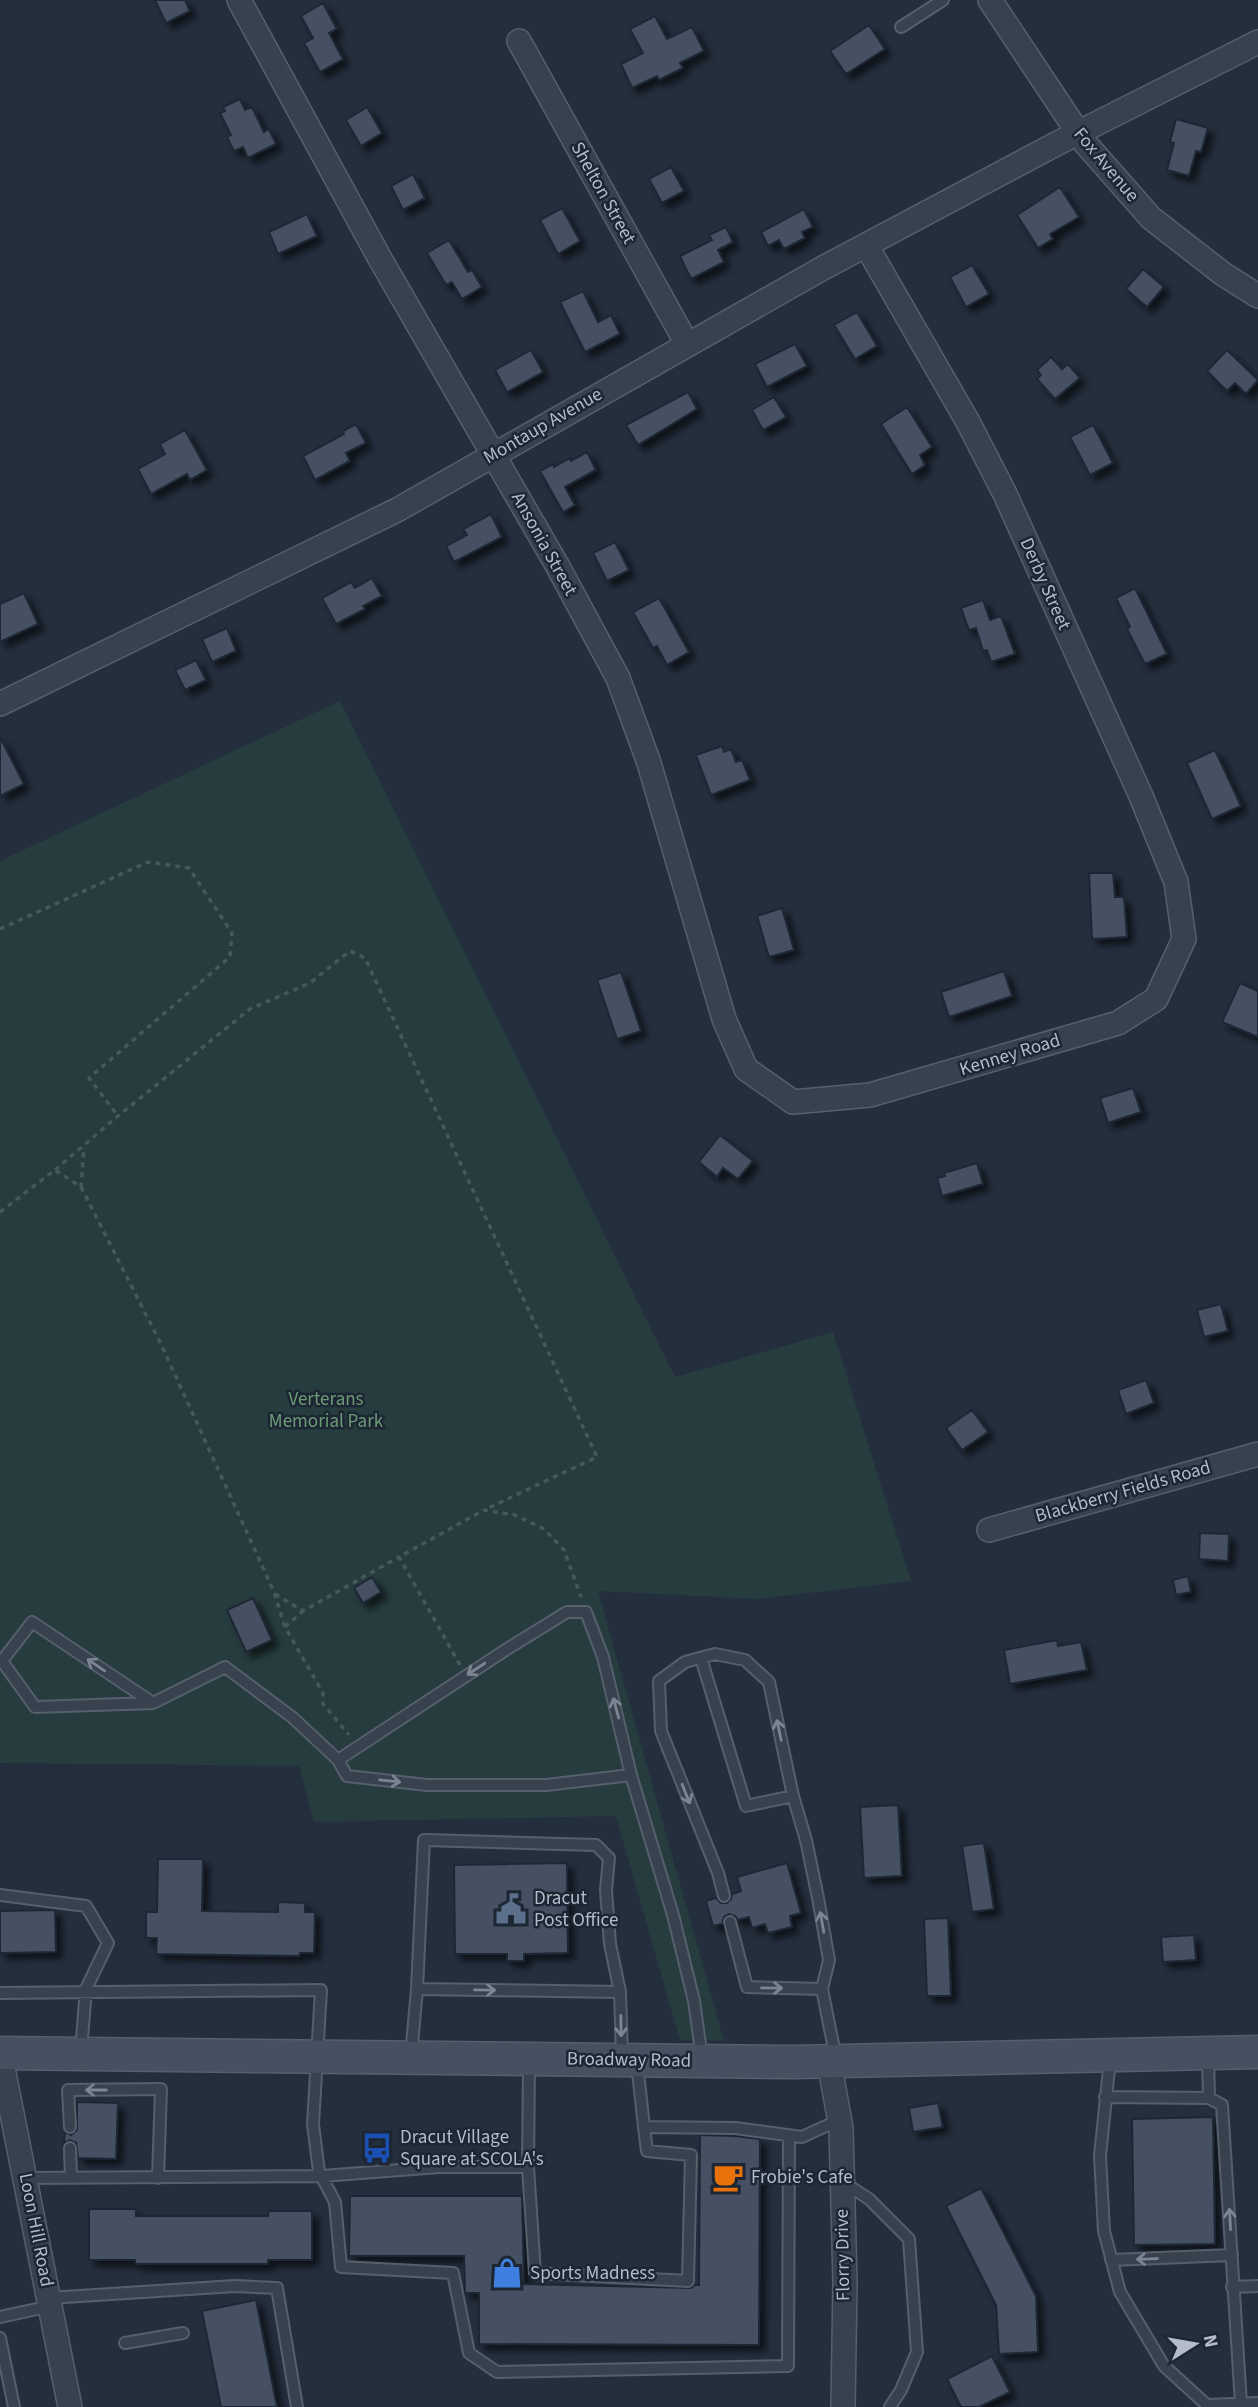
<svg xmlns="http://www.w3.org/2000/svg" width="1258" height="2407" font-family="'Source Sans 3',sans-serif">
<style>
.green{fill:#263c3f}
.building{fill:#455162;stroke:#1f2835;stroke-width:2;filter:url(#shadow)}
.lines{fill:none;stroke-linecap:round;stroke-linejoin:round}
.lane-casing{stroke:#565f6c;stroke-width:14}
.street-casing{stroke:#565f6c;stroke-width:26}
.secondary-casing{stroke:#565f6c;stroke-width:35}
.path{stroke:#44595c;stroke-width:3.5;stroke-dasharray:5 5;stroke-linecap:butt}
.lane{stroke:#38414e;stroke-width:10}
.street{stroke:#38414e;stroke-width:23}
.secondary{stroke:#465061;stroke-width:32}
.oneway{stroke:#7c8592}
.labels{text-anchor:middle;dominant-baseline:central;stroke-width:5;stroke-linejoin:round;paint-order:stroke}
.street-label{font-size:19px;fill:#b4bcc9;stroke:#1d2633}
.park-label{font-size:19px;fill:#6b9a76;stroke:#1d2633}
.poi-label{font-size:19px;fill:#b4bcc9;stroke:#1d2633;text-anchor:start}
</style>
<defs>
<filter id="shadow"><feDropShadow dx="6" dy="6" stdDeviation="3.5" flood-color="#0009"/></filter>
</defs>
<rect width="100%" height="100%" fill="#242f3e"/>
<!-- green -->
<path class="green" d="M340 701 675 1377 833 1332 911 1581 758 1599 598 1591 724 2041 680 2040 616 1816 314 1822 299 1766 0 1763V861Z"/>
<!-- building -->
<path class="building" d="M155 0H185L190 11 166 23Z
M323 3 337 29 329 33 343 59 320 72 304 43 313 38 301 16Z
M655 16 667 39 692 27 704 51 680 63 683 68 659 80 657 76 632 88 621 64 643 53 630 29Z
M869 25 885 49 846 74 830 51Z
M240 99 245 110 252 107 264 132 269 129 276 144 248 158 243 147 234 151 227 137 231 135 220 113 225 111 223 107Z
M367 107 382 133 361 146 346 120Z
M1176 119 1208 128 1201 152 1196 151 1189 176 1167 170 1174 143 1170 142Z
M671 167 684 191 662 203 649 179Z
M413 174 425 198 403 210 391 186Z
M1060 187 1079 217 1050 234 1053 239 1038 248 1017 215Z
M562 208 580 241 558 254 540 220Z
M804 209 813 227 802 232 805 238 784 249 779 240 768 246 761 232Z
M307 214 317 236 278 254 269 232Z
M726 227 733 242 718 250 724 262 691 279 680 256 712 240 709 235Z
M449 240 468 272 472 270 482 287 462 299 452 282 446 285 427 253Z
M972 265 989 294 966 307 950 277Z
M1143 269 1164 287 1147 307 1126 289Z
M583 291 598 322 611 315 620 334 585 352 560 302Z
M857 312 877 346 855 359 834 325Z
M795 344 807 366 767 387 755 364Z
M531 350 543 372 507 392 495 370Z
M1227 350 1258 380 1246 394 1235 383 1227 391 1207 371Z
M1051 357 1062 369 1068 364 1080 378 1055 399 1037 379 1041 375 1037 370Z
M688 392 697 409 638 445 626 425Z
M774 397 786 417 763 430 752 410Z
M907 407 932 447 920 455 925 465 912 474 881 424Z
M356 424 366 443 346 453 350 461 315 480 303 456 344 434 343 431Z
M1093 425 1113 463 1090 475 1070 437Z
M185 430 207 470 190 480 187 474 151 494 138 469 165 454 160 444Z
M587 452 596 470 565 487 575 505 563 512 540 471 553 464 554 467 570 458 571 461Z
M491 514 502 537 454 562 446 546 467 535 463 529Z
M615 542 629 570 607 581 593 553Z
M372 578 382 596 363 606 365 609 336 624 322 598 351 582 355 588Z
M1135 588 1167 654 1145 664 1127 629 1130 627 1116 598Z
M24 593 38 624 0 642V604Z
M659 598 689 652 667 665 657 646 653 648 633 612Z
M983 600 990 620 1001 616 1015 654 991 662 987 650 983 651 976 628 969 630 961 608Z
M227 628 236 651 212 662 202 639Z
M196 660 206 680 185 690 175 670Z
M0 737 24 784 0 796Z
M722 746 724 752 731 749 736 762 742 760 750 780 711 795 696 755Z
M1215 750 1241 806 1212 819 1187 763Z
M1089 873H1113L1115 897H1124L1127 937 1092 939Z
M782 908 794 950 769 957 757 916Z
M1004 971 1012 996 949 1017 941 992Z
M621 972 641 1031 617 1039 597 980Z
M1240 983 1258 991V1037L1222 1022Z
M1133 1088 1141 1112 1108 1123 1100 1098Z
M720 1135 753 1161 738 1179 723 1168 717 1177 699 1162Z
M977 1163 983 1184 942 1196 937 1178 945 1176 944 1173Z
M1221 1304 1228 1331 1204 1337 1197 1310Z
M1146 1380 1154 1403 1126 1414 1118 1390Z
M972 1410 988 1432 962 1450 946 1428Z
M1200 1533 1229 1534 1228 1561 1199 1559Z
M1188 1576 1191 1592 1176 1595 1173 1580Z
M372 1577 381 1592 363 1603 354 1588Z
M253 1598 272 1640 246 1652 227 1610Z
M1057 1640 1058 1646 1081 1642 1087 1670 1010 1684 1004 1650Z
M898 1805 902 1876 864 1878 860 1807Z
M984 1843 994 1909 972 1912 962 1846Z
M158 1859H203L202 1911 278 1912V1902L305 1903V1912H315L314 1953H300L299 1956 156 1954 157 1938H146V1912H157Z
M567 1863 568 1953 524 1954V1961H507V1954H455L454 1865Z
M787 1863 801 1913 790 1916 792 1927 768 1933 765 1924 752 1928 749 1917 738 1920 735 1916 729 1914 724 1917 722 1924 713 1926 706 1901 716 1898 721 1903H727L731 1899 732 1894 741 1891 737 1877Z
M55 1910 56 1952 0 1953V1911Z
M948 1918 951 1996H927L924 1919Z
M1194 1935 1196 1960 1163 1962 1161 1937Z
M77 2102 118 2103 116 2159 78 2158 76 2143 70 2140 64 2143 65 2132 71 2135 77 2130Z
M938 2103 943 2127 913 2132 909 2108Z
M1213 2117 1215 2244 1134 2245 1132 2119Z
M700 2135 734 2136 760 2139 759 2345 479 2344V2293H465L464 2256H349L350 2196H522L524 2284 691 2288 695 2285H699Z
M981 2188 1036 2296 1038 2352 999 2354 996 2305 946 2206Z
M89 2209H136V2216H268L269 2211H312V2260H268V2264H135V2260H89Z
M256 2300 277 2407H221L202 2311Z
M992 2356 1010 2392 979 2407H961L947 2379Z"/>
<g class="lines">
<!-- lane casing -->
<g class="lane-casing">
<path id="lane" d="M901 27 943 0
M701 1658 746 1806 793 1796
M153 1703 32 1622 2 1661 35 1707 153 1703 225 1667 292 1717 338 1760
M631 1775 546 1785H427L347 1776 338 1760 507 1649 567 1612H586L603 1657 631 1775 673 1915 694 2001 702 2058
M0 1895 86 1906 108 1943 86 1989 81 2051
M724 1896 718 1873 661 1731 659 1681 685 1662 715 1654 745 1660 769 1682 793 1796 806 1840 818 1898 829 1960 822 1989 836 2059
M730 1922 747 1987 822 1989
M417 1989 620 1992
M0 1993 321 1990 313 2124 319 2172 335 2202 341 2267 453 2273 469 2353 497 2372 788 2366 789 2136
M411 2056 417 1989 424 1840 596 1845 609 1858 606 1890 610 1944 620 1992 622 2057
M1110 2059 1100 2156 1104 2231 1120 2292 1164 2366 1209 2407
M529 2062 528 2167 535 2273 688 2281 691 2155 647 2151 644 2127
M637 2063 644 2127 735 2128 802 2137 839 2120
M1105 2097 1209 2098 1208 2056
M1209 2098 1222 2105 1241 2404
M70 2127 68 2090 161 2089 158 2178
M70 2148 71 2178
M25 2178 322 2176 439 2167H528
M843 2182 869 2199 909 2239 917 2352 901 2390 890 2407
M1111 2260 1232 2255
M1232 2287 1258 2286
M49 2298 235 2286 277 2288 297 2407
M0 2317 51 2306
M0 2338 14 2407
M125 2343 183 2333
M1207 2405 1258 2403"/>
</g>
<!-- street casing -->
<g class="street-casing">
<path id="street" d="M239 0 379 257 557 565 618 678 649 763 724 1019 746 1069 793 1102 870 1095 1118 1023 1156 999 1184 939 1176 882 1141 796 1005 494 968 422 866 245
M990 0 1085 143 1151 218 1223 274 1258 296
M519 41 687 344
M0 704 397 510 823 268 1058 143 1258 42
M989 1530 1258 1454
M0 2053 70 2407
M829 2061 841 2128 845 2282 843 2407"/>
</g>
<!-- secondary casing -->
<g class="secondary-casing">
<path id="secondary" d="M0 2053 794 2062 1258 2052"/>
</g>
<!-- path -->
<path class="path" d="M0 929 148 862 189 868 232 933 230 957 89 1078 118 1116
M55 1170 118 1116 250 1009 310 983 350 951 365 958 597 1457 484 1510
M81 1187 161 1344 274 1592 285 1627 323 1693V1704L349 1735
M0 1212 55 1170 81 1187 84 1147
M275 1594 303 1611 399 1557
M285 1627 303 1611
M460 1665 399 1557 484 1510 515 1515 544 1529 564 1550 581 1597"/>
<!-- lane -->
<use href="#lane" class="lane"/>
<!-- street -->
<use href="#street" class="street"/>
<!-- secondary -->
<use href="#secondary" class="secondary"/>
</g>
<!-- one-way arrows -->
<defs><path id="oneway-shaft" d="M-6 0H5M1.5-3L5.5 0L1.5 3" fill="none" stroke-width="1.6" stroke-linecap="round" stroke-linejoin="round" transform="scale(1.75)"/></defs>
<g class="oneway">
<use href="#oneway-shaft" transform="translate(96 1665) rotate(-146)"/>
<use href="#oneway-shaft" transform="translate(476 1669) rotate(147)"/>
<use href="#oneway-shaft" transform="translate(616 1708) rotate(-105)"/>
<use href="#oneway-shaft" transform="translate(779 1730) rotate(-102)"/>
<use href="#oneway-shaft" transform="translate(390 1781) rotate(6)"/>
<use href="#oneway-shaft" transform="translate(686 1794) rotate(68)"/>
<use href="#oneway-shaft" transform="translate(822 1922) rotate(-100)"/>
<use href="#oneway-shaft" transform="translate(772 1988) rotate(1)"/>
<use href="#oneway-shaft" transform="translate(485 1990) rotate(1)"/>
<use href="#oneway-shaft" transform="translate(621 2026) rotate(89)"/>
<use href="#oneway-shaft" transform="translate(96 2090) rotate(180)"/>
<use href="#oneway-shaft" transform="translate(1230 2219) rotate(-93)"/>
<use href="#oneway-shaft" transform="translate(1147 2259) rotate(178)"/>
</g>
<!-- icons -->
<defs>
<g id="civic-bare" transform="scale(2.415)"><path d="M-.6-6.5H3V-4.5H.6V-3L4-1V1h2V6H-6V1h2V-1L-.6-3ZM-1.2 2.5V6h2.4V2.5Z" fill="#5c6f8a" stroke="#1d2633" stroke-width="2.5" paint-order="stroke"/></g>
<g id="bus-bare" transform="scale(2.415)"><path d="M-5-6H5V4H4V6H2V4H-2V6H-4V4H-5ZM-3.5-4V0h7V-4ZM-3.5 1.2v1.5H-2V1.2ZM2 1.2v1.5H3.5V1.2Z" fill="#1a4fb4" stroke="#1d2633" stroke-width="2.5" paint-order="stroke"/></g>
<g id="cafe-bare" transform="scale(2.415)"><path d="M-5.5-4.5H6V0H3Q3 3.5 0 3.5H-2.5Q-5.5 3.5-5.5 0ZM3-3.2v2h1.7v-2ZM-6 4.5H4V6H-6Z" fill="#e8710a" stroke="#1d2633" stroke-width="2.5" paint-order="stroke"/></g>
<g id="shop-bare" transform="scale(2.415)"><path d="M-5-2.5h2.3a2.7 3.5 0 0 1 5.4 0H5L5.5 6h-11ZM-1.5-2.5h3a1.5 2.3 0 0 0-3 0Z" fill="#3f7fe0" stroke="#1d2633" stroke-width="2.5" paint-order="stroke"/></g>
</defs>
<g fill-rule="evenodd">
<use href="#civic-bare" x="511" y="1909"/>
<use href="#bus-bare" x="377" y="2148"/>
<use href="#cafe-bare" x="728" y="2177"/>
<use href="#shop-bare" x="507" y="2273"/>
</g>
<g class="labels">
<!-- street labels -->
<g class="street-label">
<text transform="translate(1106 165) rotate(50)">Fox Avenue</text>
<text transform="translate(603 193) rotate(61)">Shelton Street</text>
<text transform="translate(543 426) rotate(-30)">Montaup Avenue</text>
<text transform="translate(544 544) rotate(61)">Ansonia Street</text>
<text transform="translate(1045 584) rotate(66)">Derby Street</text>
<text transform="translate(1010 1055) rotate(-17)">Kenney Road</text>
<text transform="translate(1123 1492) rotate(-16)">Blackberry Fields Road</text>
<text transform="translate(629 2060) rotate(1)">Broadway Road</text>
<text transform="translate(36 2230) rotate(79)">Loon Hill Road</text>
<text transform="translate(843 2255) rotate(-91)">Florry Drive</text>
</g>
<!-- park labels -->
<g class="park-label">
<text x="326" y="1399">Verterans<tspan x="326" dy="22">Memorial Park</tspan></text>
</g>
<!-- poi labels -->
<g class="poi-label">
<text x="534" y="1898">Dracut<tspan x="534" dy="22">Post Office</tspan></text>
<text x="400" y="2137">Dracut Village<tspan x="400" dy="22">Square at SCOLA's</tspan></text>
<text x="751" y="2177">Frobie's Cafe</text>
<text x="530" y="2273">Sports Madness</text>
</g>
</g>
<!-- north arrow -->
<g transform="translate(1195 2344) rotate(79)" stroke="#1d2633" stroke-width="5" paint-order="stroke">
<path d="M0-5L12 26L0 18L-12 26Z" fill="#b4bcc9"/>
<text y="-10" font-size="19" font-weight="bold" text-anchor="middle" fill="#b4bcc9">N</text>
</g>
</svg>
